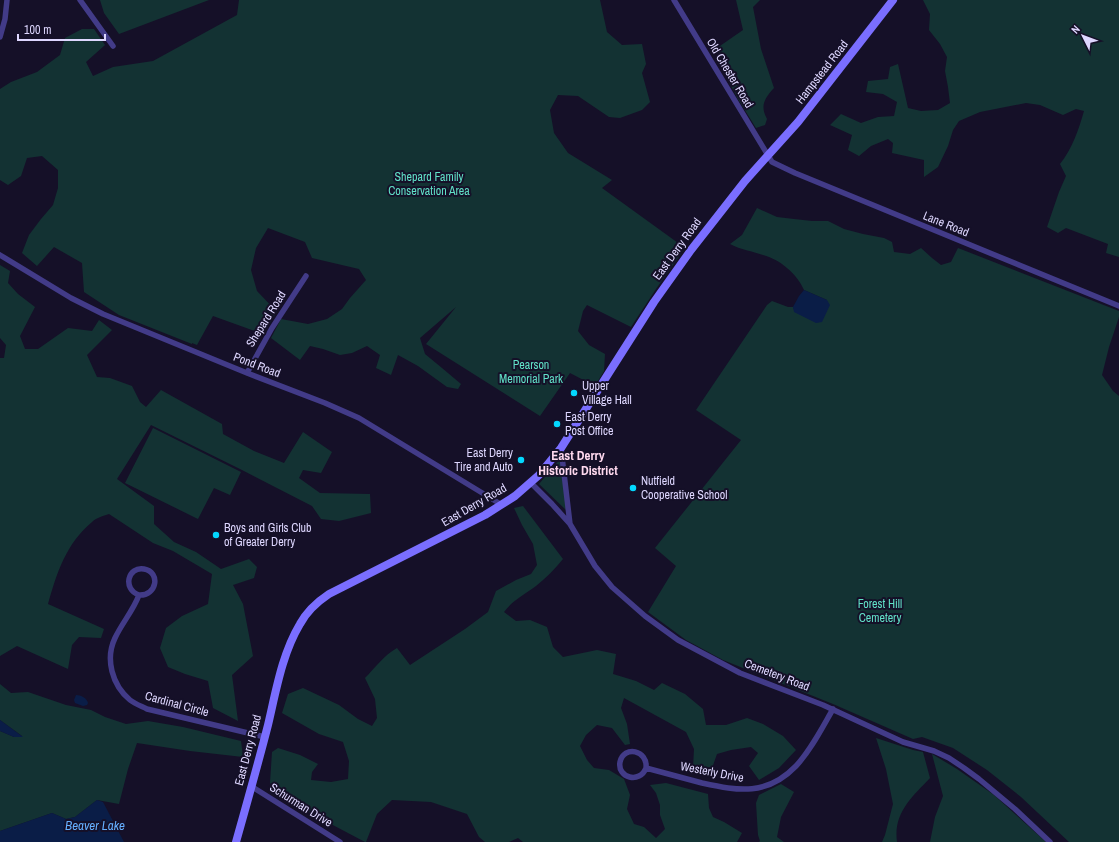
<svg xmlns="http://www.w3.org/2000/svg" width="1119" height="842" font-family="'Archivo Narrow',sans-serif">
<style>
.green{fill:#133233}
.water{fill:#0a1d47}
.lines{fill:none;stroke-linecap:round;stroke-linejoin:round}
.street{stroke:#423b88;stroke-width:5.5}
.secondary{stroke:#7a6eff;stroke-width:8}
.poi-dot{fill:#03d8ff;stroke:#151028;stroke-width:1.5}
.labels{text-anchor:middle;dominant-baseline:central;stroke-width:4;stroke-linejoin:round;paint-order:stroke}
.street-label{font-size:12px;fill:#ded7ff;stroke:#151028}
.park-label{font-size:12px;fill:#61e1c8;stroke:#151028}
.poi-label{font-size:12px;fill:#ded7ff;stroke:#151028;text-anchor:start}
.neighbourhood-label{font-size:13px;font-weight:bold;fill:#ffd9ef;stroke:#151028}
.water-label{font-size:13px;font-style:italic;fill:#65afff;stroke:#151028}
</style>
<rect width="100%" height="100%" fill="#151028"/>
<!-- green -->
<path class="green" d="M100 0H209L119 34 104 13Z
M239 0H600L607 32 622 45 642 44 646 64 642 73 650 102 642 110 620 118 609 117 578 96 558 95 550 110 554 133 568 153 612 180 602 188 685 248 656 289 631 327 587 305 583 311 578 331 589 345 605 354 604 371 595 386 570 373 540 416 426 344 456 307 420 338 425 354 442 368 461 384 458 389 447 387 418 366 398 355 391 375 376 368 380 355 367 346 352 353 340 355 323 349 310 346 300 360 271 338 281 319 308 324 327 319 342 309 350 298 366 280 359 269 312 258 305 242 268 228 256 248 251 270 257 291 277 312 263 334 213 316 197 345 192 343V344L119 315 84 292 82 263 54 247 37 266 22 253 29 235 41 219 53 205 58 188V170L42 156 27 158 21 176 8 185 0 180V89L11 82 37 72 60 55 65 38 82 29H94L105 45 86 62 93 76 113 67 153 61 237 15Z
M736 0H760L753 7 761 49 774 88C764 99 760 106 767 119L765 125 756 128 738 99 723 71 717 48 743 30Z
M923 0H1119V257L1106 253 1108 244 1066 228 1058 233 1047 227 1059 192 1066 176 1060 164C1072 149 1079 129 1084 111L1076 109 1063 115 1040 105 1026 103 980 112 959 121 953 130 948 146 938 167 924 177V160L892 153 893 143 888 139 871 146 859 156 848 150 852 135 830 125 841 114 861 123 878 117 894 116 897 102 883 94 866 92 868 81 888 79 890 67 898 64 908 108 921 111 938 110 950 103 948 87 945 71 947 57 940 44 929 30 930 14Z
M757 208 777 217 794 219 812 221H828L844 229 863 234 884 238 892 242 894 252 910 254 921 248 932 258 941 265 951 262 958 248 1119 311V317L1109 347 1102 375 1113 391 1119 396V842H1069L1021 797 987 770 953 748 922 737 913 739 833 704 723 660 686 640 648 612 676 566 655 548 741 440 696 410 767 305 772 301 788 307H793L795 312 827 300 804 290C797 274 781 260 763 255 752 251 741 250 730 244L742 235Z
M0 265 10 271 8 283 18 294 35 307 20 336 25 349H38L68 328 92 331 99 320 112 330 87 355 97 377 110 378 132 386 140 402 146 407 161 390 222 424 223 434 254 451 284 463 303 432 332 452 321 473 303 470 299 478 320 493 370 494 371 513 339 521 321 519 312 506 242 470 151 425 117 479 154 506V524L174 542 196 552 221 569 249 559 257 567 254 578 233 585 243 604 253 656 232 675 238 721 213 708 208 681 185 674 168 667 160 648 166 628 182 616 208 604 212 574 173 551 153 543 109 514C103 516 96 518 92 522 66 544 57 572 48 604L104 629 101 638 79 637 72 645 68 669 17 646 0 656V358H4L6 345 0 338Z
M153 428 241 472 230 495 214 488 198 519 125 483Z
M561 458 567 511 539 484Z
M523 506 563 559C555 569 546 578 536 586 524 595 513 600 504 612L516 621 530 620 547 627 553 647 563 657 597 650 616 654 613 674 636 681 654 690 662 683 685 694 703 709 706 725H726L747 718 763 724 783 736 796 750 779 768 759 780 749 766 758 753 751 747 731 750 717 754 711 771 693 768 694 749 686 732 624 698 621 708 627 724 630 744 625 745 612 728 597 725 586 735 580 746 587 760 594 768 609 770 624 779 630 795 627 809 634 824 644 827 656 838 665 829 660 815V805L656 793 650 785 666 783 708 794 709 808 713 817 724 822 742 833 737 842H523L518 838 509 842H485L479 837 467 814 431 802 392 800 377 814 366 842H365L312 814 284 795 270 783 272 752 278 748 300 755 318 764 312 772 311 780 331 782 348 779 349 761 343 742 319 734 282 713 288 694 303 688 339 705 358 719 372 726 377 718 375 699 365 678C375 668 384 655 397 648L410 665 465 629 488 612 496 591 516 580 531 574 537 565 533 544 522 525 514 508Z
M0 684 11 693 28 692 66 705 91 710 105 717 126 724 148 721 183 727 241 741 243 757 190 751 137 743 128 769 119 804 97 800 75 817 66 819 52 813 0 831V731L14 737 22 736 0 720Z
M876 738 913 750 923 752 930 778C912 797 893 813 897 842H882L885 835 893 804 886 769Z
M932 754 957 769 994 795 1046 842H930L935 817 943 796Z
M781 784 794 792 781 817 777 837 784 842H759L760 841 758 835 756 803 759 795Z"/>
<!-- water -->
<path class="water" d="M804 290 827 300 830 305 822 322 816 323 794 312 793 307 799 296Z
M76 695C81 695 87 698 88 703L87 705 83 706 75 703 74 700Z
M0 720 23 737H14L0 731Z
M97 800 103 802 124 842H0V831L52 813 66 819 75 817Z"/>
<g class="lines">
<!-- street -->
<path class="street" d="M80 0 113 46
M674 0 772 162 795 173 1119 306
M0 37 5 19 7 0
M0 255 71 298 103 314 247 373 325 403 359 418 502 505
M247 373 272 328 306 276
M561 448 570 524
M531 483 552 504 570 524 595 566 612 587 645 616 678 640 740 673 823 705 903 742 934 751 949 758 964 768 979 779 1015 809 1050 842
M139 595C157 596 161 572 144 569 128 566 122 589 139 595 133 611 122 623 115 638 105 659 112 685 130 700 135 704 141 706 147 709L265 737
M646 768C640 784 617 778 620 762 624 745 648 750 646 768 665 773 683 778 702 783 739 791 767 796 796 766 811 750 822 728 833 709
M251 786 340 842"/>
<!-- secondary -->
<path class="secondary" d="M236 842C247 803 258 764 268 725 276 691 282 654 300 624 307 611 317 602 329 594L485 515 515 496 539 475 561 448 654 302 691 250 745 181 798 122 893 0"/>
</g>
<!-- markers -->
<g class="poi-dot">
<circle cx="574" cy="393" r="4"/>
<circle cx="557" cy="424" r="4"/>
<circle cx="521" cy="460" r="4"/>
<circle cx="633" cy="488" r="4"/>
<circle cx="216" cy="535" r="4"/>
</g>
<g class="labels">
<!-- street labels -->
<g class="street-label">
<text transform="translate(822 72) rotate(-52)">Hampstead Road</text>
<text transform="translate(730 73) rotate(59)">Old Chester Road</text>
<text transform="translate(946 224) rotate(22)">Lane Road</text>
<text transform="translate(677 249) rotate(-54)">East Derry Road</text>
<text transform="translate(266 319) rotate(-58)">Shepard Road</text>
<text transform="translate(257 365) rotate(21)">Pond Road</text>
<text transform="translate(474 505) rotate(-30)">East Derry Road</text>
<text transform="translate(777 675) rotate(21)">Cemetery Road</text>
<text transform="translate(177 704) rotate(15)">Cardinal Circle</text>
<text transform="translate(248 750) rotate(-75)">East Derry Road</text>
<text transform="translate(712 772) rotate(11)">Westerly Drive</text>
<text transform="translate(301 805) rotate(32)">Schurman Drive</text>
</g>
<!-- park labels -->
<g class="park-label">
<text x="429" y="177">Shepard Family<tspan x="429" dy="14">Conservation Area</tspan></text>
<text x="531" y="365">Pearson<tspan x="531" dy="14">Memorial Park</tspan></text>
<text x="880" y="604">Forest Hill<tspan x="880" dy="14">Cemetery</tspan></text>
</g>
<!-- poi labels -->
<g class="poi-label">
<text x="582" y="386">Upper<tspan x="582" dy="14">Village Hall</tspan></text>
<text x="565" y="417">East Derry<tspan x="565" dy="14">Post Office</tspan></text>
<text x="513" y="453" text-anchor="end">East Derry<tspan x="513" dy="14">Tire and Auto</tspan></text>
<text x="641" y="481">Nutfield<tspan x="641" dy="14">Cooperative School</tspan></text>
<text x="224" y="528">Boys and Girls Club<tspan x="224" dy="14">of Greater Derry</tspan></text>
</g>
<!-- neighbourhood labels -->
<g class="neighbourhood-label">
<text x="578" y="455">East Derry<tspan x="578" dy="15">Historic District</tspan></text>
</g>
<!-- water labels -->
<g class="water-label">
<text x="95" y="825">Beaver Lake</text>
</g>
</g>
<!-- north arrow -->
<g transform="translate(1083 36) rotate(312)" stroke="#151028" stroke-width="3" paint-order="stroke">
<path d="M0-3L7 15L0 10L-7 15Z" fill="#ded7ff"/>
<text y="-6" font-size="11" font-weight="bold" text-anchor="middle" fill="#ded7ff">N</text>
</g>
<!-- scale -->
<path d="M18 34v6h87v-6" fill="none" stroke="#ded7ff" stroke-width="2"/>
<text x="24" y="34" font-size="12" fill="#ded7ff" stroke="#151028" stroke-width="3" paint-order="stroke">100 m</text>
</svg>
